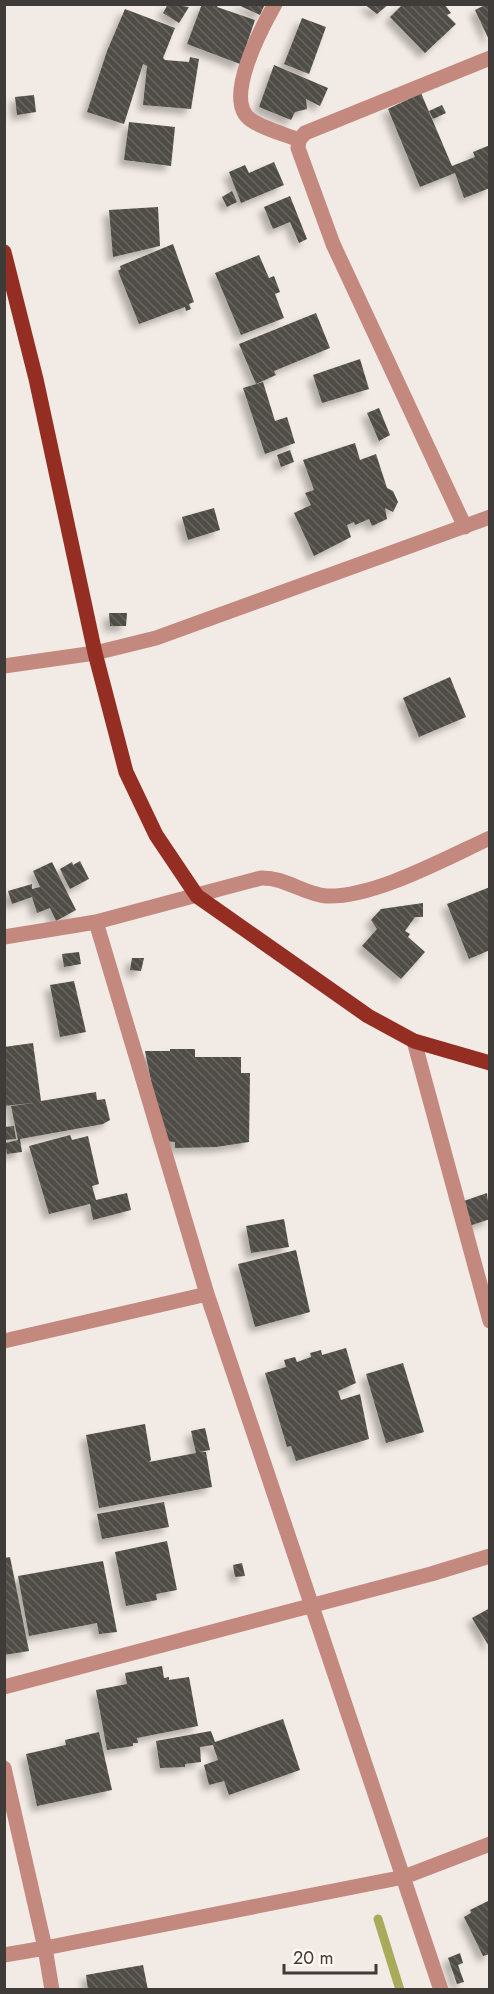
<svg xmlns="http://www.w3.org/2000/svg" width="494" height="1994" font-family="Jost,sans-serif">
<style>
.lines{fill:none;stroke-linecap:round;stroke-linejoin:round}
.stream{stroke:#aaab5a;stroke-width:9}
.building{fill:url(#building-back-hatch);filter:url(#shadow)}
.minor{stroke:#c3887e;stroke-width:15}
.major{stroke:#952e22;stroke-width:15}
</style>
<defs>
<pattern id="building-back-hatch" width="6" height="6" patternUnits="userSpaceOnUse" patternTransform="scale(1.5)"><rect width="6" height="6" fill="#504d46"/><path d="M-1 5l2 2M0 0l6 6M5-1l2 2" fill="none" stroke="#67655f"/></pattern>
<filter id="shadow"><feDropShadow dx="-5.5" dy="5.5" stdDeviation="3" flood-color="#0004"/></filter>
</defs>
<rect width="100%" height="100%" fill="#f2eae4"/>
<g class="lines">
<!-- stream -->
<path class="stream" d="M378 1919 400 1990"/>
</g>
<!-- building -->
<path class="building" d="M168 4 189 7 179 23 163 13Z
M202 4H218L217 7 255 20 240 64 187 44Z
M236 4H265L260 15Z
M364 4H389L377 14Z
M403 4H444L451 13 447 15 456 24 425 53 390 17Z
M487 4H490V42L475 10Z
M125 9 175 28 163 58 165 60 189 62 190 57 199 59 191 109 143 105 147 66 143 64 124 124 87 112 107 51Z
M302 18 326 27 309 74 284 64Z
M274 65 328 88 320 106 306 99 307 109 295 112 291 120 259 107Z
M421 93 452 166 475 157 473 152 490 145V188L464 198 455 173 420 187 388 109Z
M34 95 36 112 17 115 15 97Z
M442 105 446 113 433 119 429 111Z
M129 122 175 127 171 166 124 160Z
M274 162 284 185 241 203 229 172 245 165 249 173Z
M232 191 237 202 227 207 222 197Z
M290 196 307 239 299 243 290 222 273 229 264 207Z
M158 207 160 246 113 257 109 210Z
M173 244 194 302 189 304 191 309 186 311 185 307 139 324 118 271 121 269 120 266Z
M259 255 269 278 274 276 280 292 275 294 284 318 241 335 215 273Z
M316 313 330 348 274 371 276 375 256 384 239 344Z
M360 359 369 389 322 403 313 375Z
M263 382 275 421 287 417 295 443 265 454 243 388Z
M379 408 390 435 379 441 367 413Z
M355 443 360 460 376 454 387 488 393 491 398 502 393 512 385 508 387 519 372 526 369 519 355 525 354 522 347 525 351 537 314 556 294 513 311 505 305 493 314 490 303 460Z
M290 450 294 462 281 467 277 455Z
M214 508 220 530 188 540 182 517Z
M109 613H127L126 626H110Z
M450 677 466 717 419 737 403 698Z
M80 861 89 879 70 889 60 869 72 862 73 865Z
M52 862 76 910 56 921 50 908 37 913 32 897 12 904 8 891 32 884V889L40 887 33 871Z
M490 887V950L469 959 447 904Z
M423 903V917H415L405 931 410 934 408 937 425 952 401 979 362 946 377 929 371 920 381 909Z
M79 952 81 964 64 967 62 954Z
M132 958H144L141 971 130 970Z
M74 981 86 1032 60 1037 50 985Z
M33 1043 41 1101 96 1092 97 1100 105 1099 110 1120 103 1124 20 1139 22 1152 7 1154 5 1143 18 1140 11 1106 33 1103 4 1106V1047Z
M170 1049H195V1057H241V1073H250L249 1142 216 1147 175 1148V1142L163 1141 145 1051H170Z
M14 1126 16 1139 4 1140V1127Z
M70 1135 72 1140 88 1136 99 1184 92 1186 96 1200 127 1193 131 1210 93 1220 90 1204 49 1214 29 1146Z
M487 1193 490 1219 469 1226 461 1202Z
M284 1219 289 1247 251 1253 246 1226Z
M296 1250 310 1312 255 1327 238 1264Z
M346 1348 356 1383 338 1391 341 1400 360 1394 369 1439 296 1461 291 1446 287 1447 265 1373 286 1367 284 1360 295 1357 297 1362 311 1357 310 1353 321 1350 322 1355Z
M403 1363 424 1432 386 1443 366 1374Z
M145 1424 151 1460 149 1462 196 1453 191 1431 205 1428 210 1450 200 1452H206L212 1487 99 1508 86 1435Z
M164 1502 169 1527 102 1539 97 1514Z
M167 1541 177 1590 156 1594 157 1600 126 1606 115 1552Z
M10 1557 29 1651 4 1655V1558Z
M103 1561 117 1632 99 1634 97 1623 29 1636 18 1576Z
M242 1563 245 1576 235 1577 233 1565Z
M490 1608V1648L472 1618Z
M162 1666 164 1678 169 1677V1680L189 1677 198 1726 137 1738 138 1743H133V1746L107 1750 96 1690 127 1684 125 1673Z
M283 1719 300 1770 229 1795 224 1781 209 1785 204 1765 218 1760 213 1745 200 1747 201 1762 185 1764V1767L160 1768 156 1741 211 1731 215 1742Z
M99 1732 112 1790 37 1806 26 1754 66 1745 65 1740Z
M490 1900V1954L483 1956 464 1917 471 1913 470 1910Z
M460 1953 463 1963 458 1965 464 1982 457 1984 448 1958Z
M143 1965 148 1990H88L86 1975Z"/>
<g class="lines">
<!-- minor -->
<path class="minor" d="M275 4C262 27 222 101 251 120 264 129 284 134 299 140
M465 527 333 244 298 148 299 140 305 133 490 58
M4 666 95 653 156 638 490 517
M96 922 207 1294 441 1990
M4 937 96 922 261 878C284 877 304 894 326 896 374 898 446 858 490 838
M414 1041 490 1321
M4 1341 207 1294
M4 1687 431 1574 490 1556
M4 1768 45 1948 404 1877 490 1844
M4 1955 45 1948 52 1990"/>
<!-- major -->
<path class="major" d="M4 252 36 379 95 653 126 772 156 835 197 896 368 1016 414 1041 490 1063"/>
</g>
<!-- border -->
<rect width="494" height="1994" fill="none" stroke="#3f3b39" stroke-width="12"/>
<!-- scale -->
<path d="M284 1964v9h92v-9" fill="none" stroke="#3f3b39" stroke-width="3"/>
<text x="293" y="1964" font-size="18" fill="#3f3b39" stroke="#fff7f1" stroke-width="4.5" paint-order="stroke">20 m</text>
</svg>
